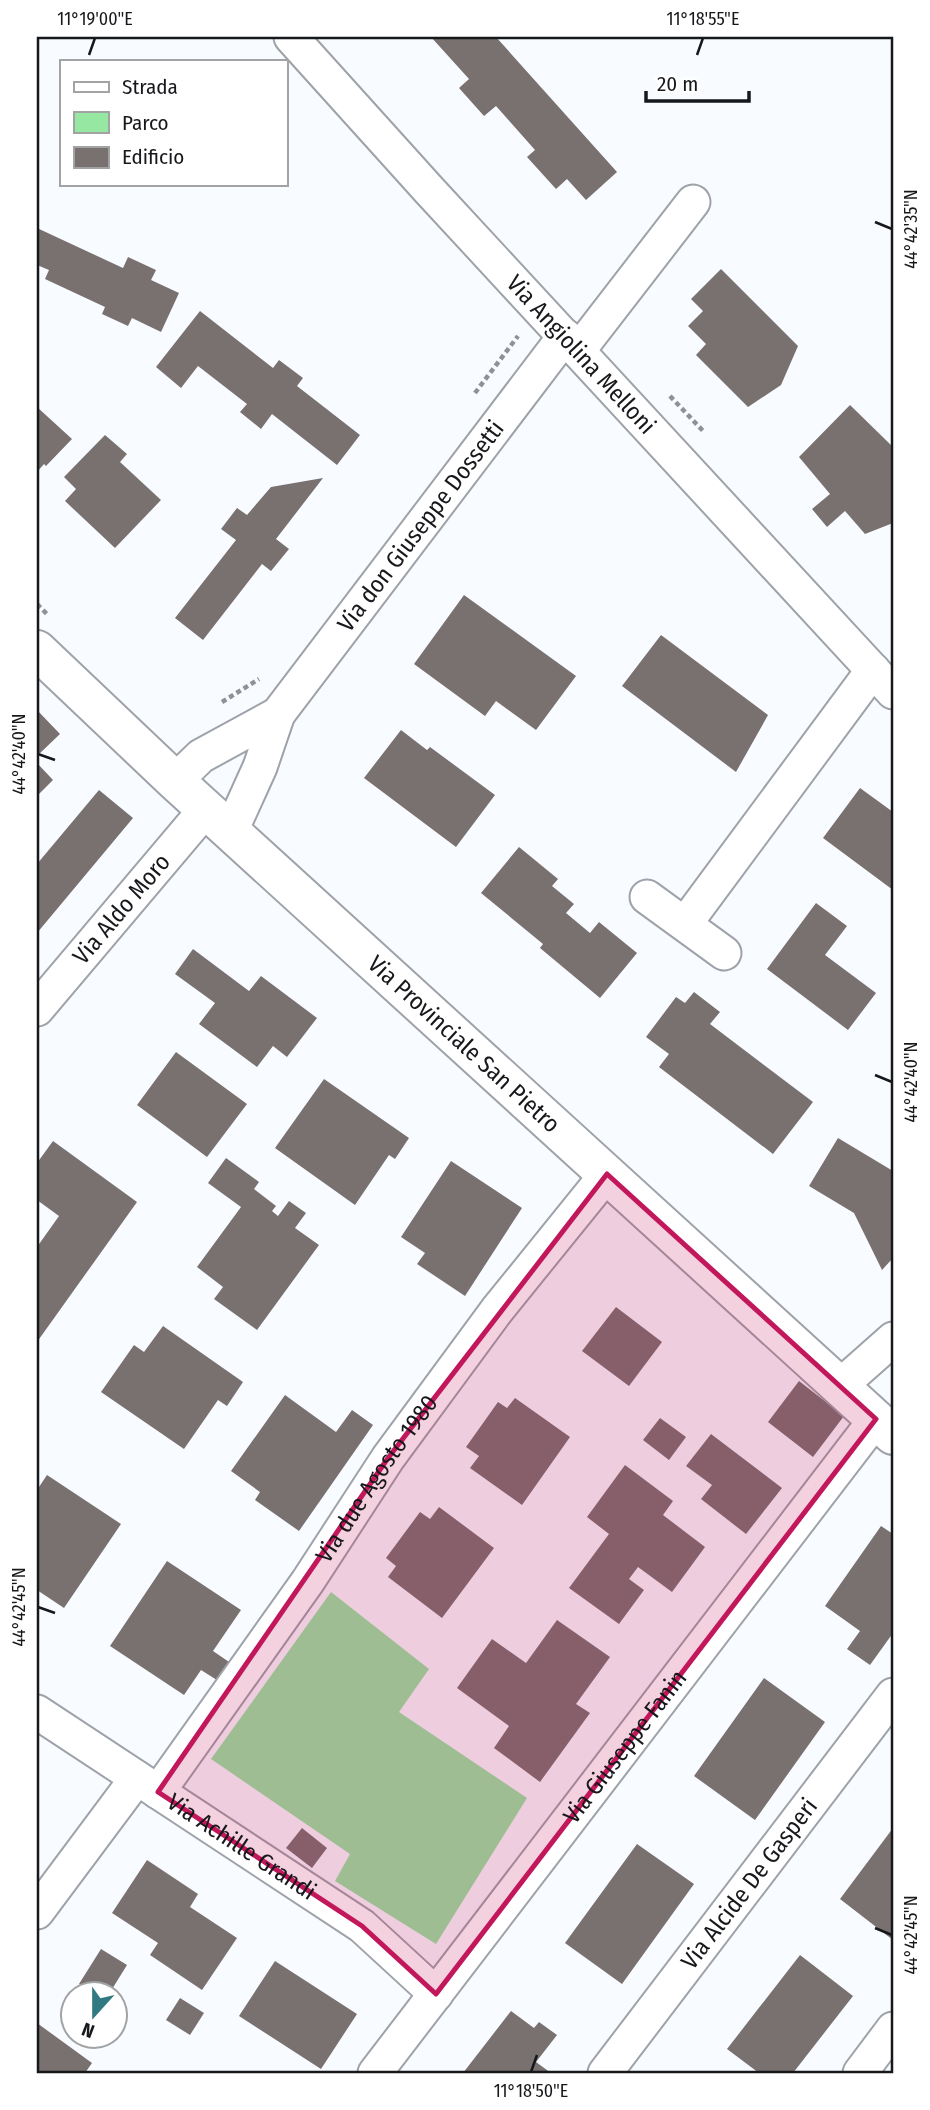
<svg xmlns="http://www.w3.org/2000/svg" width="930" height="2110" font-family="'Fira Sans Condensed',sans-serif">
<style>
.green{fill:#95e7a2}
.building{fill:#797170}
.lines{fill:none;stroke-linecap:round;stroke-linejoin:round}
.minor-casing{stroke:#9ea2a9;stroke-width:37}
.major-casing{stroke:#9ea2a9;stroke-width:42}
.path{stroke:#8f9194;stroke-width:4.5;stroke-dasharray:5 3.5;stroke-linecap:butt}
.minor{stroke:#fff;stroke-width:33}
.major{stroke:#fff;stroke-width:38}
.marked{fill:#c2185b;fill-opacity:0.2;stroke:#c2185b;stroke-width:5;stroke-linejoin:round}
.ticks{fill:none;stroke:#17181b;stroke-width:2.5}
.labels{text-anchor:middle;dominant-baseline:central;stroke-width:6;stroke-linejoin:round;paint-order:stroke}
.street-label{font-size:24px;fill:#17181b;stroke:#fff}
.neatline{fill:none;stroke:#17181b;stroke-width:2.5}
.ticks-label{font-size:18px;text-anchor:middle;fill:#17181b}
</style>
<rect width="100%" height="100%" fill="#f8fbff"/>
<!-- green -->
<path class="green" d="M331 1592 429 1669 399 1712 527 1798 436 1944 335 1881 350 1854 211 1759Z"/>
<!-- building -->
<path class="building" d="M431 37H496L617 172 586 200 567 179 556 189 527 157 535 150 496 106 484 116 459 88 469 79Z
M37 228 123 268 128 257 156 270 151 280 179 293 161 332 132 318 128 326 102 314 105 307 45 279 49 270 37 265Z
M721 269 798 346 781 385 748 407 696 355 706 344 688 326 703 311 691 299Z
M200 311 273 368 279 360 303 378 297 386 360 435 337 465 272 414 261 429 240 412 247 404 198 366 181 388 156 367Z
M850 405 893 447V523L865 534 845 511 827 527 812 509 830 494 799 457Z
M37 407 72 439 46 466 44 464 37 472Z
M105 435 127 454 120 462 161 500 115 548 65 501 76 489 64 477Z
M323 478 276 539 289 549 271 571 262 564 203 640 175 618 236 540 221 529 237 508 247 515 271 487Z
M464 595 576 676 536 730 496 701 485 716 414 664Z
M661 635 768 715 736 772 622 686Z
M37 710 60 734 37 756Z
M401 730 427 750 430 747 495 795 456 847 364 778Z
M37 763 53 780 37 796Z
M860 788 893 812V890L823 838Z
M99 790 133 818 37 933V864Z
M519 847 558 879 552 886 574 904 566 913 590 933 599 922 637 953 600 998 540 948 543 944 481 893Z
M816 903 847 926 825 955 876 993 848 1030 767 969Z
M193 949 249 991 261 976 317 1018 287 1057 273 1046 257 1067 199 1024 215 1003 175 974Z
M694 992 720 1012 710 1024 813 1102 773 1154 659 1067 669 1054 646 1037 676 997 685 1003Z
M176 1052 247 1104 207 1157 137 1105Z
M324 1079 409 1138 395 1159 389 1155 355 1205 275 1148Z
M838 1138 893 1171V1258L882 1270 854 1213 809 1186Z
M53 1141 137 1202 37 1342V1247L59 1216 37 1200V1163Z
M226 1158 259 1182 254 1189 276 1206 272 1211 278 1216 289 1201 306 1213 295 1228 319 1245 257 1330 214 1299 223 1287 197 1267 241 1207 208 1183Z
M451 1161 522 1208 465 1296 417 1264 425 1253 401 1237Z
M616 1307 662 1342 629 1386 582 1351Z
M163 1326 243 1382 227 1406 218 1400 184 1449 101 1392 134 1345 144 1352Z
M799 1381 844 1416 813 1457 768 1422Z
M285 1395 336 1432 352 1410 373 1425 299 1531 255 1500 260 1492 231 1471Z
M515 1398 570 1437 522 1505 470 1468 479 1456 466 1447 498 1402 507 1408Z
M660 1418 686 1437 669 1460 643 1440Z
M711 1434 782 1488 746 1534 701 1499 712 1485 686 1466Z
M625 1465 673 1501 663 1515 705 1547 672 1592 638 1567 629 1579 644 1590 619 1624 569 1588 609 1534 587 1517Z
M47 1475 121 1524 64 1608 37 1590V1490Z
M439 1507 494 1548 442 1618 388 1577 396 1566 386 1558 420 1512 430 1519Z
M881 1526 893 1534V1633L870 1665 847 1649 860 1631 825 1606Z
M167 1561 241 1610 213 1651 232 1664 220 1682 201 1670 184 1695 110 1646Z
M557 1620 610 1657 576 1704 590 1713 540 1782 494 1748 509 1726 457 1688 492 1639 526 1663Z
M764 1678 825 1722 755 1820 694 1776Z
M302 1828 327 1848 312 1868 286 1848Z
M893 1828V1940L840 1899Z
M637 1844 694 1884 622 1984 565 1943Z
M147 1860 198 1894 190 1907 237 1938 202 1990 150 1955 158 1943 112 1913Z
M101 1949 127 1965 109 1994H95L79 1984Z
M800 1955 853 1996 793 2073H759L727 2049Z
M275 1961 357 2014 321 2069 239 2016Z
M180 1998 204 2013 190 2035 166 2020Z
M511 2011 534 2028 539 2022 557 2035 536 2062 551 2073H463Z
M37 2023 92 2063 85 2073H37Z"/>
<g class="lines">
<!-- minor casing -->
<g class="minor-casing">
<g id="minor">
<path id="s1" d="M291 37 429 190 893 692"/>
<path d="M578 351 693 202"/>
<path id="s2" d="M278 714 565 336"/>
<path d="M175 781 201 756 278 714 260 767 231 831"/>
<path d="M647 897 724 953"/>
<path d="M685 924 873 670"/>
<path id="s3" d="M37 1009 206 809"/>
<path d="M840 1386 893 1339"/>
<path id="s4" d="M37 1712 362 1926 436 1994"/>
<path id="s5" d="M158 1792 308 1581 388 1458 497 1310 607 1174"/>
<path d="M37 1912 137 1778"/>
<path id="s6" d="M375 2073 876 1419"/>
<path id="s7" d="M605 2073 893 1695"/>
<path d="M860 2073 893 2029"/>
</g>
</g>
<!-- major casing -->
<g class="major-casing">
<g id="major">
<path id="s8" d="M37 650 175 781 893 1435"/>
</g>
</g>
<!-- path -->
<path class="path" d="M475 393 518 336
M670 396 705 433
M37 604 47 614
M222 702 259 679"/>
<!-- minor -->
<use href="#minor" class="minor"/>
<!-- major -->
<use href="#major" class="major"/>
</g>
<!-- marked area -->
<path class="marked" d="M607 1174 876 1419 436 1994 362 1926 158 1792 388 1458Z"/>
<!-- ticks -->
<path class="ticks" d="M89 55 95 38M697 55 703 38M875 222 892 229M38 754 55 760M875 1075 892 1082M38 1607 55 1613M875 1928 892 1935M531 2072 537 2055"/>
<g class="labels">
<!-- street labels -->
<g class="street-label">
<text stroke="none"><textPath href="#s1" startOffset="430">Via Angiolina Melloni</textPath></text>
<text stroke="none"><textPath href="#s2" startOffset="236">Via don Giuseppe Dossetti</textPath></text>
<text stroke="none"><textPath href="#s3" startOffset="131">Via Aldo Moro</textPath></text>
<text stroke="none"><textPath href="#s8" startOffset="581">Via Provinciale San Pietro</textPath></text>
<text stroke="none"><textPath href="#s5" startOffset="382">Via due Agosto 1980</textPath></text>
<text stroke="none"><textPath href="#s6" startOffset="411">Via Giuseppe Fanin</textPath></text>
<text stroke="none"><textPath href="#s4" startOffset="245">Via Achille Grandi</textPath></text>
<text stroke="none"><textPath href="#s7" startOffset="238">Via Alcide De Gasperi</textPath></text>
</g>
</g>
<!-- border -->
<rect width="930" height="2110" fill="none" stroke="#ffffff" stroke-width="77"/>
<!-- legend -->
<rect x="60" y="60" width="228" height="126" fill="#ffffff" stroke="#a2a3a4" stroke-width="2"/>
<rect x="74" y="82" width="35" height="10" fill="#ffffff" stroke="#a2a3a4" stroke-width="2"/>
<text x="122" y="94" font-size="21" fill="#17181b">Strada</text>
<rect x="74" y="112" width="35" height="21" fill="#95e7a2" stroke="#a2a3a4" stroke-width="2"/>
<text x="122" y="130" font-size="21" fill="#17181b">Parco</text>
<rect x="74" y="147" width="35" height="21" fill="#797170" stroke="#a2a3a4" stroke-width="2"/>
<text x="122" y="164" font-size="21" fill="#17181b">Edificio</text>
<!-- north arrow -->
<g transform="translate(94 2015) rotate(201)"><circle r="33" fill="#ffffff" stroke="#a2a3a4" stroke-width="2"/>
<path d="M0-5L12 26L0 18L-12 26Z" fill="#317a81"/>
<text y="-10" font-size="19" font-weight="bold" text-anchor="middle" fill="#17181b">N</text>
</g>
<!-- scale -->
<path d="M646 91v10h103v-10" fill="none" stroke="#17181b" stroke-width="3.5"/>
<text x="657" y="91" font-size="21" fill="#17181b" stroke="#ffffff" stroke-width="5" paint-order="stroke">20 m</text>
<rect x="38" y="38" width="854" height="2034" class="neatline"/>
<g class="ticks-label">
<text x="95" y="25">11°19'00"E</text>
<text x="703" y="25">11°18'55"E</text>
<text transform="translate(911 229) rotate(-90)" y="6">44°42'35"N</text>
<text transform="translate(19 754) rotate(-90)" y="6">44°42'40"N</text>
<text transform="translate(911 1082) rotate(-90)" y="6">44°42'40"N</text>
<text transform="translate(19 1607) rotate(-90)" y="6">44°42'45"N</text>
<text transform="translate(911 1935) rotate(-90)" y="6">44°42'45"N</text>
<text x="531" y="2097">11°18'50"E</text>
</g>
</svg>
